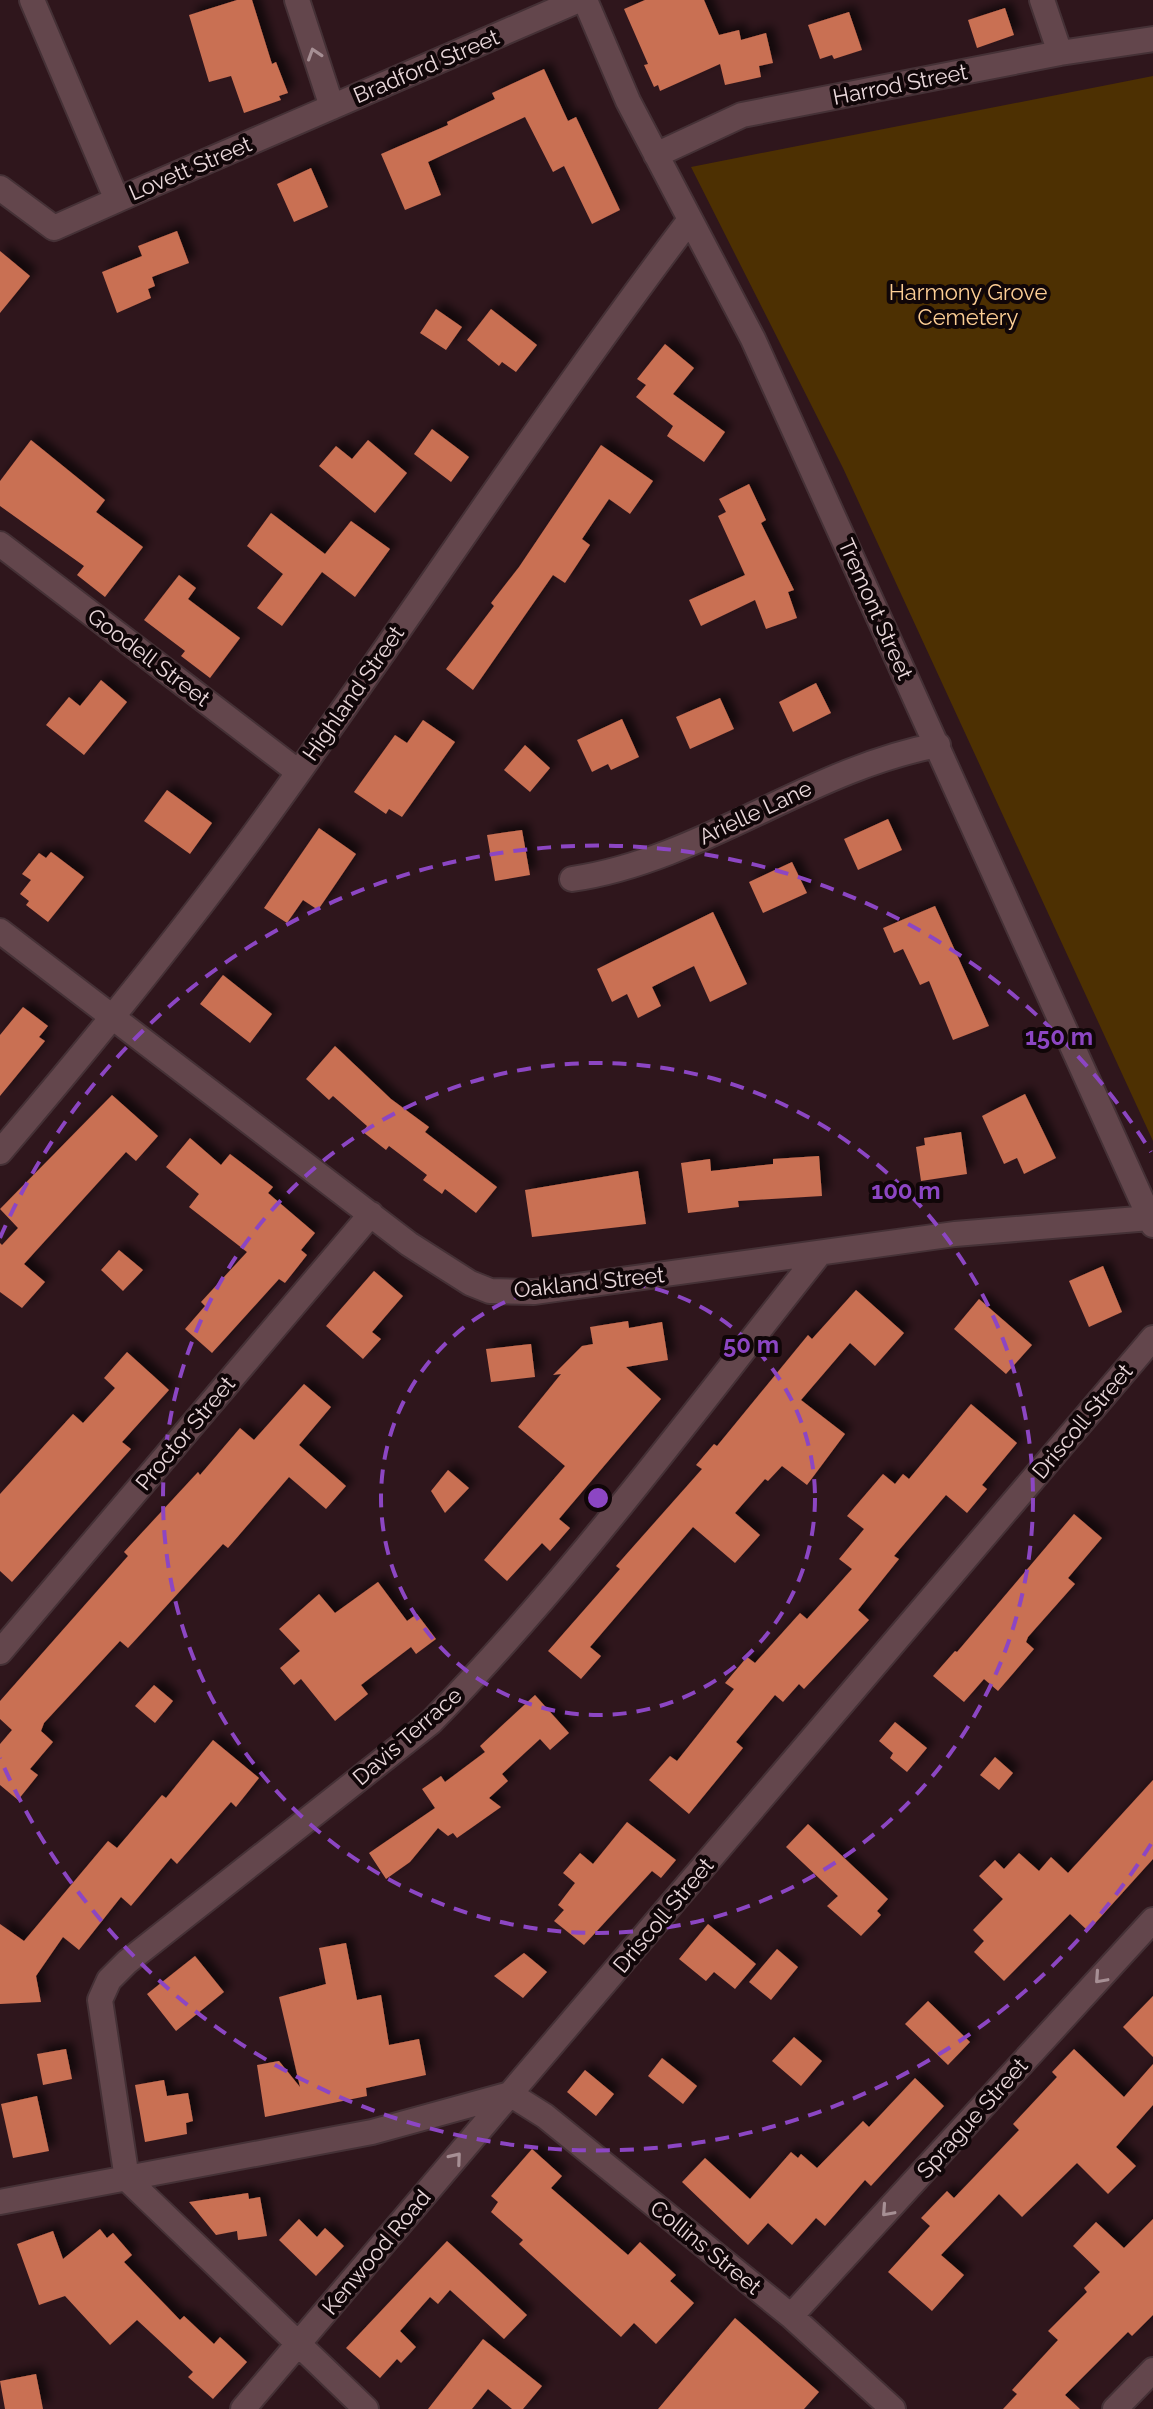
<svg xmlns="http://www.w3.org/2000/svg" width="1153" height="2409" font-family="Raleway,sans-serif">
<style>
.green{fill:#4d3002}
.building{fill:#c96f53;filter:url(#shadow)}
.lines{fill:none;stroke-linecap:round;stroke-linejoin:round}
.minor-casing{stroke:#453136;stroke-width:28}
.minor{stroke:#63464c;stroke-width:24}
.oneway{stroke:#a68f94}
.ring{fill:none;stroke:#8c46c3;stroke-width:4;stroke-dasharray:14 10}
.labels{text-anchor:middle;dominant-baseline:central;stroke-width:8;stroke-linejoin:round;paint-order:stroke}
.street-label{font-size:22px;fill:#ead8db;stroke:#100608}
.park-label{font-size:22px;fill:#fdce95;stroke:#100608}
.centre{fill:#8c46c3;stroke:#100608;stroke-width:4}
.ring-label{font-size:24px;text-anchor:middle;font-weight:bold;fill:#8c46c3;stroke:#100608;stroke-width:8;stroke-linejoin:round;paint-order:stroke}
</style>
<defs>
<filter id="shadow"><feDropShadow dx="7" dy="-7" stdDeviation="4" flood-color="#0009"/></filter>
</defs>
<rect width="100%" height="100%" fill="#2f161c"/>
<!-- green -->
<path class="green" d="M1153 76V1141L843 468 691 167Z"/>
<!-- building -->
<path class="building" d="M237 0H252L272 64 276 62 288 93 279 96 281 100 244 113 231 76 209 82 189 15Z
M645 0H704L719 35 739 30 741 40 766 33 773 63 759 66 761 77 725 85 720 64 660 91 658 85 654 87 644 65 648 64 624 9Z
M1005 8 1014 35 977 48 968 20Z
M849 12 862 50 834 59 832 55 820 59 808 25Z
M544 69 568 121 576 117 620 210 592 224 564 166 553 172 525 117 428 162 441 195 405 210 381 154 448 125 447 122 495 99 492 93Z
M311 168 328 207 294 222 277 184Z
M177 231 189 263 152 277 155 286 148 289 151 298 117 313 102 272 142 256 138 246Z
M0 251 30 276 0 313Z
M436 309 462 327 446 350 420 333Z
M491 309 537 345 516 372 502 362 499 366 467 340Z
M665 344 694 368 673 394 725 432 704 462 667 436 673 426 636 397 646 385 637 379Z
M432 429 469 457 451 482 414 454Z
M31 440 105 500 96 512 143 547 105 597 77 575 84 566 0 506V481Z
M368 440 407 473 375 513 319 466 336 446 352 459Z
M601 445 653 481 630 514 609 499 582 539 590 545 565 583 553 575 473 690 446 669 494 606 491 603 519 567Z
M749 484 766 520 761 523 794 590 788 592 797 618 766 629 755 600 701 626 689 600 745 575 718 516 726 512 719 499Z
M271 513 325 554 351 521 390 549 355 597 322 572 282 626 257 608 283 574 247 546Z
M179 575 196 588 188 599 240 638 210 678 181 656 185 651 144 620Z
M101 680 127 702 84 755 46 725 69 697 80 706Z
M816 683 831 713 793 732 779 702Z
M720 698 734 729 690 749 676 717Z
M622 719 639 757 611 770 608 764 592 772 577 740Z
M423 720 455 742 402 817 389 809 386 814 354 792 395 735 407 743Z
M525 745 550 768 530 792 504 770Z
M167 790 212 823 190 854 144 821Z
M888 819 902 850 858 870 844 839Z
M319 828 356 854 318 910 303 900 287 923 264 908Z
M522 830 530 875 495 881 487 835Z
M51 852 84 877 48 922 26 905 29 901 20 894 31 880 22 874 39 853 46 858Z
M792 862 807 893 763 913 749 882Z
M935 906 989 1026 953 1040 929 981 920 985 903 949 894 953 883 928Z
M713 912 747 984 710 1002 694 966 652 987 661 1006 638 1018 627 994 612 1002 597 969Z
M223 975 272 1014 250 1043 200 1004Z
M23 1007 48 1026 39 1037 45 1041 0 1096V1035Z
M335 1046 391 1099 429 1127 425 1132 497 1187 476 1213 445 1189 442 1194 423 1180 427 1175 389 1146 386 1150 363 1132 367 1126 333 1096 329 1100 306 1079Z
M1025 1094 1056 1158 1024 1174 1017 1158 1004 1164 982 1116Z
M112 1095 158 1136 136 1161 126 1152 24 1264 45 1282 22 1308 0 1292V1243L2 1245 18 1228 0 1209Z
M961 1132 967 1174 921 1181 916 1147 925 1145 924 1138Z
M190 1138 221 1165 230 1154 273 1187 268 1193 315 1233 301 1250 307 1255 285 1283 279 1279 212 1353 185 1329 205 1306 201 1302 247 1252 189 1207 199 1194 166 1167Z
M819 1156 822 1196 738 1201 739 1207 688 1213 681 1163 710 1159 711 1171 773 1164V1159Z
M638 1171 646 1224 532 1237 525 1190Z
M119 1250 143 1270 123 1291 101 1270Z
M1103 1266 1122 1312 1089 1327 1069 1281Z
M374 1271 403 1296 372 1332 381 1339 363 1359 326 1326Z
M856 1290 904 1333 875 1366 850 1343 801 1400 845 1434 807 1485 782 1466 768 1481 765 1479 735 1513 760 1535 735 1563 693 1527 590 1647 601 1656 581 1679 548 1651 620 1569 616 1566 702 1469 696 1465 714 1444 717 1446 808 1335 812 1339Z
M979 1299 1032 1345 1006 1374 954 1329Z
M628 1321 629 1328 662 1322 668 1360 626 1367 661 1399 559 1519 570 1528 550 1551 542 1543 507 1581 484 1560 565 1466 518 1427 561 1374 553 1375 582 1346 593 1344 590 1327Z
M531 1344 535 1377 491 1382 486 1349Z
M127 1352 169 1390 122 1442 131 1449 12 1582 0 1571V1494L73 1414 83 1423 115 1388 104 1378Z
M304 1384 331 1407 299 1445 346 1486 326 1509 289 1477 228 1548 223 1544 128 1648 120 1641 44 1723 41 1731 53 1742 30 1769 38 1775 18 1800 0 1785V1744L12 1730 0 1719V1701L128 1556 124 1552 198 1472 200 1475 240 1428 254 1440Z
M971 1404 1017 1443 982 1485 987 1489 967 1513 946 1495 894 1556 899 1559 858 1610 869 1620 804 1689 799 1684 783 1702 775 1695 736 1742 743 1748 689 1814 649 1780 670 1756 677 1761 734 1689 725 1683 747 1657 755 1663 800 1613 807 1619 852 1569 839 1559 864 1529 847 1516 883 1474 895 1484 903 1474 909 1479Z
M448 1470 469 1488 445 1513 431 1491Z
M1074 1514 1102 1538 1068 1578 1075 1584 1028 1637 1026 1642 1034 1649 998 1691 984 1679 964 1702 933 1676 955 1651 957 1652Z
M378 1582 407 1621 417 1614 436 1639 416 1654 411 1647 361 1685 368 1694 335 1721 301 1679 294 1685 280 1668 300 1651 279 1629 319 1594 335 1613Z
M154 1685 173 1701 155 1723 135 1706Z
M535 1695 569 1733 550 1750 540 1739 502 1774 508 1781 489 1798 501 1807 457 1838 453 1833 448 1836 438 1828 410 1862 386 1879 369 1853 435 1808 422 1789 441 1776 445 1782 485 1752 480 1746Z
M895 1722 927 1748 907 1772 890 1758 893 1753 879 1741Z
M213 1740 259 1778 236 1807 231 1802 177 1864 171 1858 131 1906 121 1897 79 1950 63 1937 36 1976 41 2002 0 2004V1924L24 1941 108 1841 117 1848 162 1795 166 1798Z
M995 1757 1013 1773 999 1790 980 1775Z
M1153 1780V1859L1088 1931 1070 1914 1004 1981 974 1952 984 1941 973 1930 1003 1899 979 1876 995 1860 1004 1869 1019 1853 1039 1871 1051 1857 1068 1873Z
M627 1822 676 1860 661 1878 652 1871 584 1945 554 1921 564 1910 558 1905 575 1883 563 1873 580 1853 593 1864Z
M808 1824 888 1899 877 1911 881 1915 861 1936 827 1906 838 1896 786 1847Z
M708 1924 756 1964 735 1989 714 1972 706 1981 679 1959Z
M346 1943 357 2000 381 1995 389 2045 419 2039 426 2075 366 2088 367 2096 265 2117 257 2065 279 2061 300 2087 279 1997 326 1984 319 1948Z
M777 1949 798 1967 771 2000 749 1982Z
M524 1953 547 1972 523 1998 494 1976Z
M195 1956 224 1992 176 2031 147 1994Z
M1153 1996V2057L1123 2027Z
M928 2001 970 2042 948 2065 905 2024Z
M794 2037 822 2061 801 2086 772 2061Z
M66 2049 72 2079 43 2085 37 2054Z
M1074 2049 1124 2097 1153 2064V2105L1116 2147 1136 2166 1108 2194 1077 2163 1022 2217 999 2194 941 2255 964 2275 932 2311 888 2272 930 2226 921 2218 947 2191 954 2198 1019 2130 1013 2124 1057 2077 1052 2072Z
M662 2058 697 2086 683 2104 648 2076Z
M585 2070 614 2094 596 2116 567 2092Z
M915 2078 944 2106 871 2186 865 2180 825 2226 816 2218 792 2245 768 2223 748 2245 682 2182 705 2158 750 2199 791 2152 798 2158 801 2154 817 2168 863 2121 869 2127Z
M164 2080 167 2096 188 2093 193 2121 186 2123 187 2134 145 2142 135 2085Z
M37 2096 49 2151 13 2158 1 2104Z
M532 2149 562 2176 551 2188 628 2255 640 2242 676 2275 670 2281 694 2303 656 2344 634 2323 621 2337 519 2244 523 2240 491 2212 498 2202 491 2196Z
M248 2193 249 2199 260 2197 267 2236 238 2240 237 2231 216 2235 189 2202Z
M299 2219 317 2237 325 2228 344 2246 316 2276 279 2240Z
M1153 2219V2315L1132 2336 1128 2332 1065 2395 1080 2409H1003L1017 2394 1012 2390 1058 2340 1048 2331 1087 2292 1084 2288 1100 2272 1073 2246 1096 2222 1124 2248Z
M100 2229 107 2238 113 2233 132 2255 124 2262 180 2320 184 2316 214 2344 220 2337 247 2362 213 2399 188 2377 193 2372 137 2320 110 2345 65 2296 39 2305 17 2244 53 2231 63 2259Z
M447 2241 527 2315 504 2339 450 2290 438 2304 430 2297 400 2331 416 2347 401 2363 397 2359 380 2378 346 2348Z
M735 2318 819 2392 804 2409H658Z
M483 2339 542 2386 523 2409H512L488 2389 472 2409H428Z
M36 2374 43 2409H5L0 2381Z"/>
<g class="lines">
<!-- minor casing -->
<g class="minor-casing">
<path id="minor" d="M32 0 117 200 579 0
M297 0 332 107
M585 0 628 101 753 339 1153 1225
M1042 0 1060 53
M656 155 742 115 1060 53 1153 39
M0 188 54 228 117 200
M0 544 297 771
M572 879C702 860 809 769 938 745
M0 931 409 1244 470 1283 490 1291 534 1292 955 1234 1150 1218
M0 1152C86 1051 170 948 249 841 399 637 536 423 689 221
M0 1652 371 1214
M0 2202 372 2132 510 2094 1153 1338
M791 2316 1153 1920
M243 2409 510 2094 545 2116 791 2316 893 2409
M366 2409 127 2179 100 2000 109 1980 127 1962 431 1722C573 1577 694 1411 820 1253
M1115 2409 1153 2370"/>
</g>
<!-- minor -->
<use href="#minor" class="minor"/>
</g>
<!-- one-way arrows -->
<defs><path id="oneway-chevron" d="M-2-3.5L2.5 0L-2 3.5" fill="none" stroke-width="1.6" stroke-linecap="round" stroke-linejoin="round" transform="scale(2)"/></defs>
<g class="oneway">
<use href="#oneway-chevron" transform="translate(314 54) rotate(-108)"/>
<use href="#oneway-chevron" transform="translate(1100 1978) rotate(132)"/>
<use href="#oneway-chevron" transform="translate(456 2158) rotate(-50)"/>
<use href="#oneway-chevron" transform="translate(887 2211) rotate(132)"/>
</g>
<!-- distance rings -->
<g class="ring">
<circle cx="598" cy="1498" r="217"/>
<circle cx="598" cy="1498" r="435"/>
<path d="M1151 1844A652 652 0 0 1 0 1758M0 1238A652 652 0 0 1 1151 1152"/>
</g>
<g class="labels">
<!-- street labels -->
<g class="street-label">
<text transform="translate(426 66) rotate(-23)">Bradford Street</text>
<text transform="translate(900 84) rotate(-11)">Harrod Street</text>
<text transform="translate(190 168) rotate(-23)">Lovett Street</text>
<text transform="translate(876 609) rotate(66)">Tremont Street</text>
<text transform="translate(149 657) rotate(37)">Goodell Street</text>
<text transform="translate(353 693) rotate(-55)">Highland Street</text>
<text transform="translate(755 812) rotate(-25)">Arielle Lane</text>
<text transform="translate(589 1282) rotate(-6)">Oakland Street</text>
<text transform="translate(1082 1421) rotate(-50)">Driscoll Street</text>
<text transform="translate(185 1433) rotate(-50)">Proctor Street</text>
<text transform="translate(407 1736) rotate(-41)">Davis Terrace</text>
<text transform="translate(663 1915) rotate(-50)">Driscoll Street</text>
<text transform="translate(972 2118) rotate(-48)">Sprague Street</text>
<text transform="translate(706 2247) rotate(39)">Collins Street</text>
<text transform="translate(376 2252) rotate(-50)">Kenwood Road</text>
</g>
<!-- park labels -->
<g class="park-label">
<text x="968" y="292">Harmony Grove<tspan x="968" dy="25">Cemetery</tspan></text>
</g>
</g>
<circle cx="598" cy="1498" r="12" class="centre"/>
<g class="ring-label">
<text x="1059" y="1045">150 m</text>
<text x="906" y="1199">100 m</text>
<text x="751" y="1353">50 m</text>
</g>
</svg>
